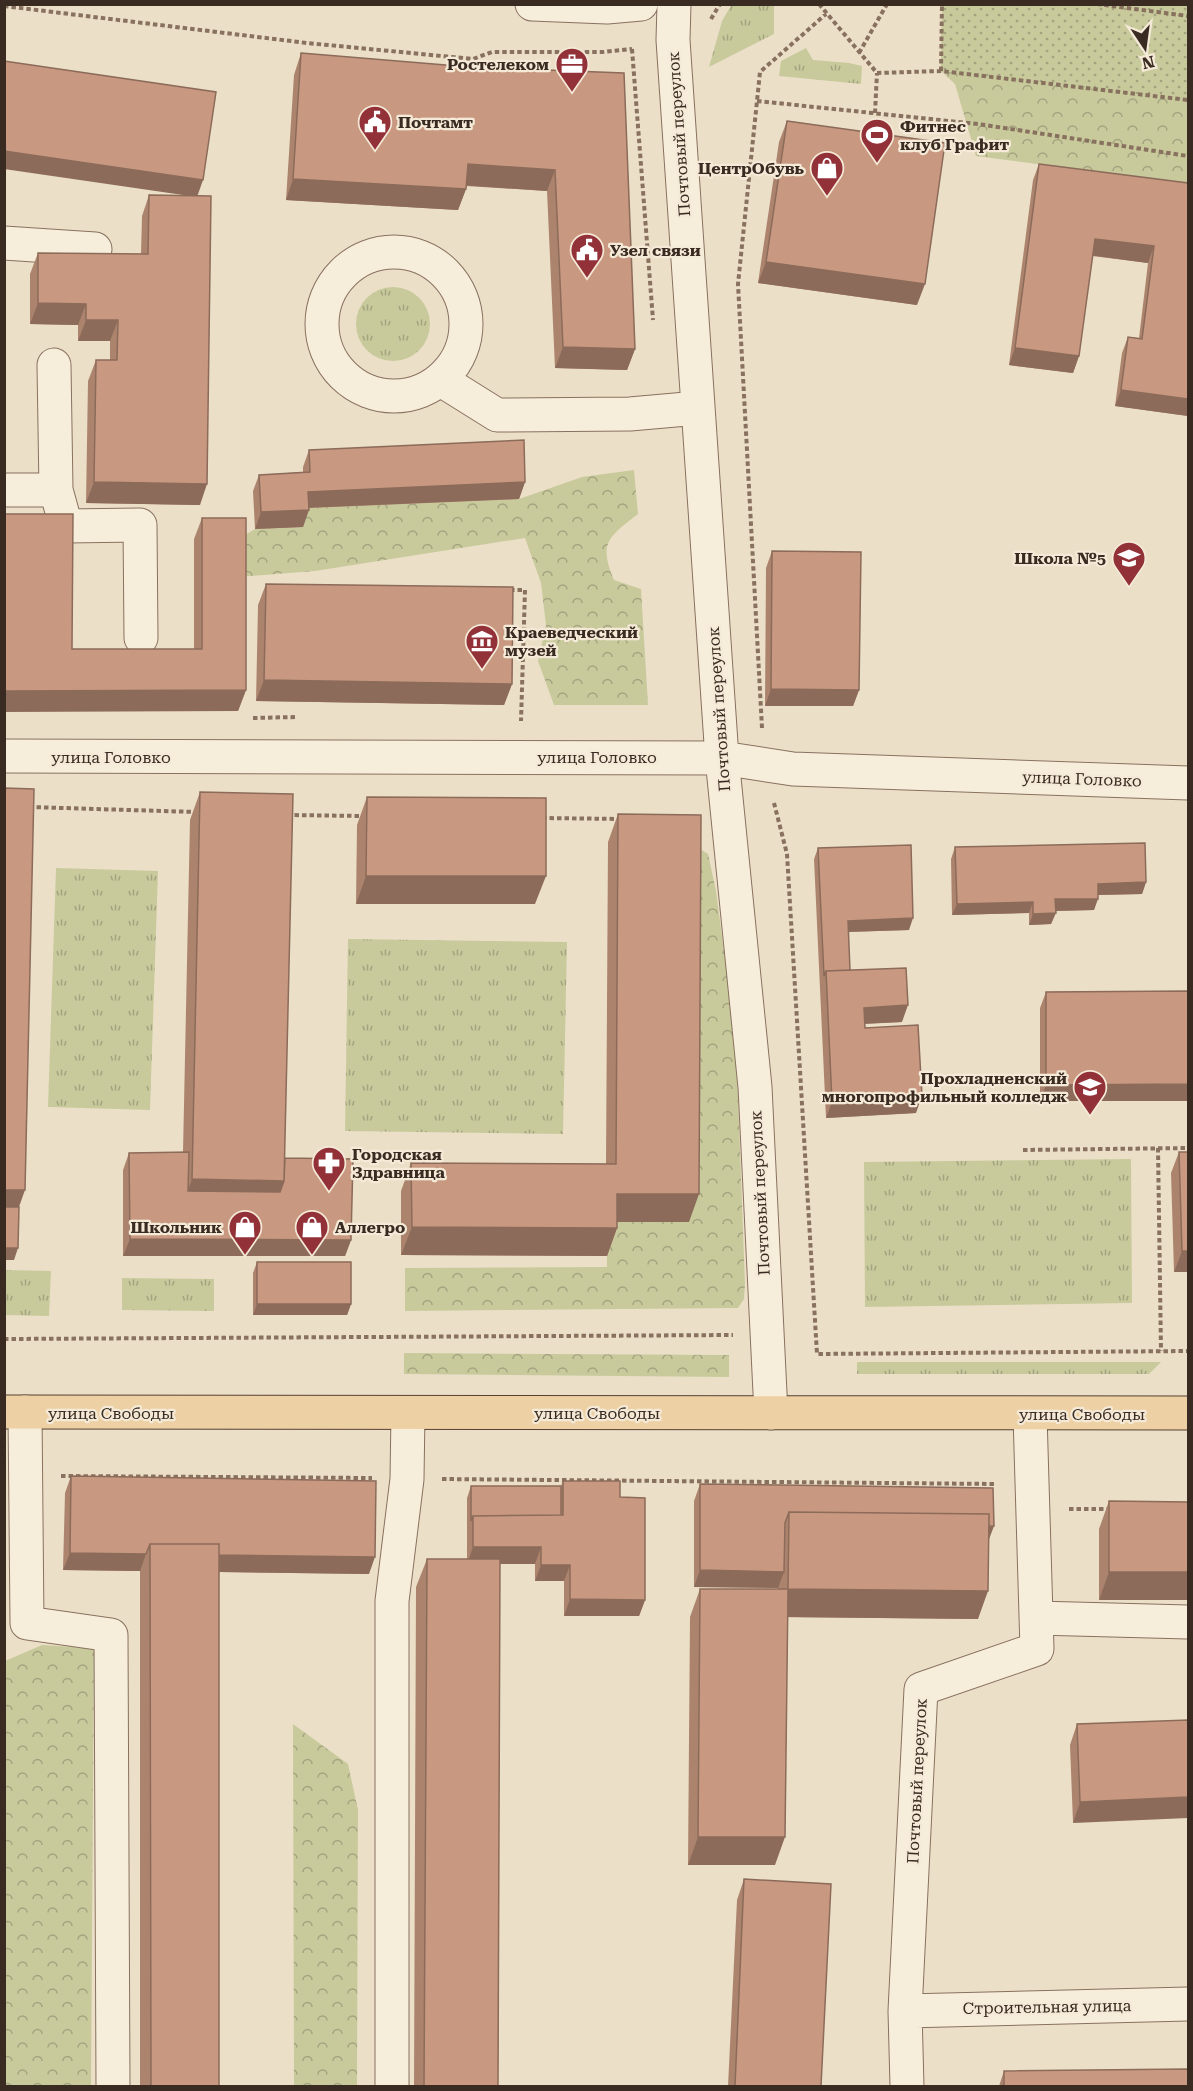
<svg xmlns="http://www.w3.org/2000/svg" width="1193" height="2091" font-family="'Roboto Serif',serif">
<style>
.grass{fill:url(#grass-tufts)}
.forest{fill:url(#forest-crowns)}
.park{fill:url(#park-dots)}
.lines{fill:none;stroke-linecap:round;stroke-linejoin:round}
.minor-casing{stroke:#88715e;stroke-width:35}
.major-casing{stroke:#564032;stroke-width:35}
.path{stroke:#88715e;stroke-width:4;stroke-dasharray:4.5 3;stroke-linecap:butt}
.minor{stroke:#f7eddb;stroke-width:33}
.major{stroke:#edd0a3;stroke-width:33}
.wall{fill:#ac846e}
.shaded-wall{fill:#8c6b5a}
.building{fill:#c89980;stroke:#8c6b5a;stroke-width:1.5}
.labels{text-anchor:middle;dominant-baseline:central;stroke-width:4.5;stroke-linejoin:round;paint-order:stroke}
.poi-label{font-size:16px;font-weight:bold;fill:#392b21;stroke:#f4ead7;text-anchor:start}
.street-label{font-size:16px;fill:#392b21;stroke:#f4ead7}
</style>
<defs>
<pattern id="grass-tufts" width="24" height="20" patternUnits="userSpaceOnUse" patternTransform="scale(1.5)"><rect width="24" height="20" fill="#c8ca9c"/><path d="M3 7l-1-3M5 7V3M7 7l1-3M15 17l-1-3M17 17v-4M19 17l1-3" fill="none" stroke="#a3a47f"/></pattern>
<pattern id="forest-crowns" width="20" height="18" patternUnits="userSpaceOnUse" patternTransform="scale(1.5)"><rect width="20" height="18" fill="#c8ca9c"/><path d="M2 6a3 3 0 1 1 6 0M12 15a3 3 0 1 1 6 0" fill="none" stroke="#a3a47f"/></pattern>
<pattern id="park-dots" width="8" height="8" patternUnits="userSpaceOnUse" patternTransform="scale(1.5)"><rect width="8" height="8" fill="#c8ca9c"/><path d="M2 2h.1M6 6h.1" fill="none" stroke="#a3a47f" stroke-width="1.8" stroke-linecap="round"/></pattern>
</defs>
<rect width="100%" height="100%" fill="#ecdfc8"/>
<!-- grass -->
<path class="grass" d="M732 4 774 5V34L709 67 722 21Z
M806 48 813 60 849 63 862 66 861 84 779 76 781 61Z
M356 324a37 37 0 1 1 74 0a37 37 0 1 1-74 0Z
M56 868 158 871 150 1110 48 1107Z
M348 939 567 942 563 1134 345 1131Z
M1131 1159 1132 1303 865 1307 864 1162Z
M5 1270 51 1271 49 1316 5 1315Z
M122 1278 214 1279V1311L122 1310Z
M857 1362H1161L1149 1374H857Z"/>
<!-- forest -->
<path class="forest" d="M942 5H1188V184L976 156 955 84 941 71Z
M634 470 638 514C609 537 598 542 614 580L641 589 648 705H554L538 661 546 625 541 583 525 538 315 571 238 577V539L255 529 303 527 302 508 519 499 582 477Z
M691 843 708 854 716 891 736 1042 745 1284 744 1299 738 1308 405 1311V1268L607 1267V1222Z
M404 1353 729 1355V1377L404 1374Z
M42 1645 94 1648 91 2086H5V1661Z
M293 1724 348 1764 358 1810 357 2086H294Z"/>
<!-- park -->
<path class="park" d="M942 5H1188V100L941 71Z"/>
<g class="lines">
<!-- minor casing -->
<g class="minor-casing">
<path id="minor" d="M532 4 607 7 641 4
M674 4 673 40 722 758 755 1087 771 1413
M4 243 95 249
M322 324a72 72 0 1 1 144 0a72 72 0 1 1-144 0Z
M441 380 497 415 630 414 698 408
M4 490H56L54 365
M56 490 66 526 140 525 141 638
M4 756 722 758 793 769 1188 783
M25 1412 27 1623 111 1635 113 2086
M1036 1618 1188 1622
M905 2011 1188 2004
M392 2086V1601L407 1479 408 1413
M907 2086 905 2011 921 1689 1037 1649 1030 1415"/>
</g>
<!-- major casing -->
<g class="major-casing">
<path id="major" d="M4 1412 1188 1413"/>
</g>
<!-- path -->
<path class="path" d="M819 4 877 73 941 71 1188 100
M1097 4 1188 16
M4 6 307 43 473 59 492 52H603L632 49
M711 19 720 4
M632 49 653 320
M859 53 887 4
M941 71 942 4
M757 101 978 124 1188 156
M875 113 877 73
M510 590H525L521 721
M253 718 296 717
M762 728 738 284 760 72 826 14
M774 803 787 854 817 1354 1188 1351
M29 807 196 812
M287 815 364 816
M542 818 622 819
M1158 1148 1161 1351
M1023 1150 1188 1148
M4 1339 733 1335
M61 1476 372 1478
M442 1479 996 1484
M1069 1509H1110"/>
<!-- minor -->
<use href="#minor" class="minor"/>
<!-- major -->
<use href="#major" class="major"/>
</g>
<!-- wall -->
<path class="wall" d="M301 53 470 67 624 73 635 349 627 370 555 368 547 191 466 186V189L458 210 286 200 294 75Z
M787 121 917 305 758 283 779 142Z
M1039 164 1188 183V416L1115 406 1122 353 1128 337 1139 338 1148 263 1092 256 1079 356 1073 373 1009 365 1033 180Z
M149 195H198L200 505 86 503 88 381 96 360H110V341H78V325L30 324V274L38 253 141 254 142 216Z
M309 450 525 482 519 499 309 508 303 527 255 529 253 491 259 475 303 472V467Z
M202 518 246 690 238 711 72 649H194V539Z
M772 551 859 690 853 706H765L766 568Z
M266 584 512 684 504 705 256 701 258 605Z
M200 792 285 1158 351 1240 345 1256H123V1170L129 1153 183 1152 190 820Z
M367 797 535 904H356L357 825Z
M618 814 689 1222H617V1228L607 1256 401 1255V1191L411 1163 606 1164 608 842Z
M955 847 1146 882 1142 894 1098 895 1094 910 1056 911 1051 924 1029 925V913L952 915 951 859Z
M818 848 909 930 848 932 850 970 902 1022 865 1024V1028L916 1113 826 1118 814 859Z
M1188 991 1040 1101V1008L1046 992Z
M1179 1152H1188V1272H1174L1171 1173Z
M257 1262 351 1304 347 1315H253V1273Z
M71 1476 369 1574 219 1572V2086H140V1571L63 1570 65 1493Z
M563 1481 620 1497 645 1600 639 1616H564V1581H535V1564H500L498 2086H414L416 1587 427 1559H467V1498L471 1486H561Z
M700 1484 989 1540 978 1619 788 1617 775 1865H688L690 1617 700 1589H778V1588L694 1587V1501Z
M1109 1501 1188 1502 1099 1600V1529Z
M1188 1720 1073 1823 1070 1745 1077 1724Z
M744 1879 821 2086H728L737 1900Z
M1004 2071 1188 2086H999Z"/>
<!-- shaded-wall -->
<path class="shaded-wall" d="M4 151 203 180 197 197 4 169Z
M468 164 555 170 547 191 460 185Z
M293 179 466 189 458 210 286 200Z
M1095 239 1154 246 1148 263 1089 255Z
M766 262 925 284 917 305 758 283Z
M38 303 86 304 78 325 30 324Z
M86 320H118L110 341H78Z
M563 347 635 349 627 370 555 368Z
M1015 348 1079 356 1073 373 1009 365Z
M1121 390 1188 399V416L1115 406Z
M94 482 207 484 200 505 86 503Z
M525 482 519 499 302 508 308 492Z
M309 510 303 527 255 529 261 512Z
M264 680 512 684 504 705 256 701Z
M771 689 859 690 853 706H765Z
M246 690 238 711 4 712V691Z
M366 876H546L535 904H356Z
M1146 882 1142 894 1093 895 1098 884Z
M1055 899H1098L1094 910 1051 911Z
M1033 902 1029 913 952 915 957 904Z
M1056 913 1051 924 1029 925 1033 914Z
M913 918 909 930 844 932 848 921Z
M908 1005 902 1022 857 1024 864 1008Z
M1188 1084V1101H1040L1046 1085Z
M922 1096 916 1113 826 1118 832 1102Z
M192 1179 284 1181 274 1209 182 1207Z
M4 1190H25L15 1218H4Z
M617 1194H699L689 1222H607Z
M412 1227 617 1228 607 1256 401 1255Z
M130 1239 351 1240 345 1256H123Z
M4 1248H18L14 1260H4Z
M1182 1251H1188V1272H1174Z
M257 1304H351L347 1315H253Z
M994 1526 988 1542 789 1540Z
M473 1547H541L535 1564H467Z
M70 1553 146 1554 140 1571 63 1570Z
M150 1554 375 1557 369 1574 150 1571Z
M541 1565H570L564 1581H535Z
M700 1570 784 1572 778 1588 694 1587Z
M1109 1572H1188V1600H1099Z
M788 1589 988 1591 978 1619 778 1617Z
M570 1599 645 1600 639 1616H564Z
M1188 1797V1818L1073 1823 1080 1802Z
M698 1837H785L775 1865H688Z"/>
<!-- building -->
<path class="building" d="M301 53 470 67 624 73 635 349 563 347 555 170 468 164 466 189 293 179Z
M4 61 216 92 203 180 4 151Z
M787 121 945 143 925 284 766 262Z
M1039 164 1188 183V399L1121 390 1128 337 1142 339 1154 246 1095 239 1079 356 1015 348Z
M149 195 211 196 207 484 94 482 96 360H117L118 320H86V304L38 303V253L148 254Z
M524 440 525 482 308 492 309 510 261 512 259 475 310 472 309 450Z
M4 514H73L72 649H202V518H246V690L4 691Z
M772 551 861 552 859 690 771 689Z
M266 584 513 587 512 684 264 680Z
M4 788 34 789 25 1190H4Z
M200 792 293 794 284 1181 192 1179Z
M367 797 546 798V876H366Z
M618 814 701 815 699 1194H617V1228L412 1227 411 1163 616 1164Z
M1145 843 1146 882 1098 884V899H1055L1056 913 1033 914V902L957 904 955 847Z
M911 845 913 918 848 921 850 970 826 971 824 976 818 848Z
M906 968 908 1005 864 1008 865 1028 918 1025 922 1096 832 1102 826 971Z
M1188 991V1084L1046 1085V992Z
M189 1152 188 1191 280 1192 284 1181 285 1158 353 1159 351 1240 130 1239 129 1153Z
M1179 1152H1188V1251H1182Z
M4 1207H19L18 1248H4Z
M257 1262H351V1304H257Z
M71 1476 376 1481 375 1557 219 1555V1544H150L146 1554 70 1553Z
M563 1481H620V1497L645 1498V1600L570 1599V1565H541V1547H473V1516L563 1515Z
M700 1484 993 1488 994 1526H989V1514L789 1512 785 1523 784 1572 700 1570Z
M471 1486H561V1515L473 1516 471 1521Z
M1109 1501 1188 1502V1572H1109Z
M789 1512 989 1514 988 1591 788 1589Z
M150 1544H219V2086H151Z
M427 1559H500L498 2086H424Z
M700 1589H788L785 1837H698Z
M1188 1720V1797L1080 1802 1077 1724Z
M744 1879 831 1884 821 2086H735Z
M1188 2069V2086H1004V2071Z"/>
<!-- icons -->
<defs>
<g id="office-pin" transform="scale(1.725)"><path d="M0 17L-7.5 6A9.5 9.5 0 1 1 7.5 6Z" fill="#933139" stroke="#f4ead7"/><path d="M-6-3h4V-5.5h4V-3h4V5H-6ZM-1-4.5V-3h2v-1.5ZM-6 0V1H6V0Z" fill="#fff"/></g>
<g id="civic-pin" transform="scale(1.725)"><path d="M0 17L-7.5 6A9.5 9.5 0 1 1 7.5 6Z" fill="#933139" stroke="#f4ead7"/><path d="M-.6-6.5H3V-4.5H.6V-3L4-1V1h2V6H-6V1h2V-1L-.6-3ZM-1.2 2.5V6h2.4V2.5Z" fill="#fff"/></g>
<g id="stadium-pin" transform="scale(1.725)"><path d="M0 17L-7.5 6A9.5 9.5 0 1 1 7.5 6Z" fill="#933139" stroke="#f4ead7"/><path d="M0-5a6.5 5 0 1 0 0 10a6.5 5 0 1 0 0-10ZM-3.5-1.8h7v3.6h-7Z" fill="#fff"/></g>
<g id="shop-pin" transform="scale(1.725)"><path d="M0 17L-7.5 6A9.5 9.5 0 1 1 7.5 6Z" fill="#933139" stroke="#f4ead7"/><path d="M-5-2.5h2.3a2.7 3.5 0 0 1 5.4 0H5L5.5 6h-11ZM-1.5-2.5h3a1.5 2.3 0 0 0-3 0Z" fill="#fff"/></g>
<g id="school-pin" transform="scale(1.725)"><path d="M0 17L-7.5 6A9.5 9.5 0 1 1 7.5 6Z" fill="#933139" stroke="#f4ead7"/><path d="M0-5L7-2L0 1L-7-2ZM-4 1L0 2.5L4 1V4Q0 6-4 4Z" fill="#fff"/></g>
<g id="museum-pin" transform="scale(1.725)"><path d="M0 17L-7.5 6A9.5 9.5 0 1 1 7.5 6Z" fill="#933139" stroke="#f4ead7"/><path d="M0-6L6-3V-2H-6V-3ZM-5-1h2V3h-2ZM-1-1h2V3h-2ZM3-1h2V3H3ZM-6 4H6V6H-6Z" fill="#fff"/></g>
<g id="university-pin" transform="scale(1.725)"><path d="M0 17L-7.5 6A9.5 9.5 0 1 1 7.5 6Z" fill="#933139" stroke="#f4ead7"/><path d="M0-5L7-2L0 1L-7-2ZM-4 1L0 2.5L4 1V4Q0 6-4 4Z" fill="#fff"/></g>
<g id="pharmacy-pin" transform="scale(1.725)"><path d="M0 17L-7.5 6A9.5 9.5 0 1 1 7.5 6Z" fill="#933139" stroke="#f4ead7"/><path d="M-2-6h4v4h4v4h-4v4h-4v-4h-4v-4h4Z" fill="#fff"/></g>
</defs>
<g fill-rule="evenodd">
<use href="#office-pin" x="572" y="64"/>
<use href="#civic-pin" x="375" y="122"/>
<use href="#stadium-pin" x="877" y="135"/>
<use href="#shop-pin" x="827" y="168"/>
<use href="#civic-pin" x="587" y="250"/>
<use href="#school-pin" x="1129" y="558"/>
<use href="#museum-pin" x="482" y="641"/>
<use href="#university-pin" x="1090" y="1087"/>
<use href="#pharmacy-pin" x="329" y="1163"/>
<use href="#shop-pin" x="245" y="1227"/>
<use href="#shop-pin" x="312" y="1227"/>
</g>
<g class="labels">
<!-- poi labels -->
<g class="poi-label">
<text x="549" y="64" text-anchor="end">Ростелеком</text>
<text x="398" y="122">Почтамт</text>
<text x="900" y="126">Фитнес<tspan x="900" dy="18">клуб Графит</tspan></text>
<text x="804" y="168" text-anchor="end">ЦентрОбувь</text>
<text x="610" y="250">Узел связи</text>
<text x="1106" y="558" text-anchor="end">Школа №5</text>
<text x="505" y="632">Краеведческий<tspan x="505" dy="18">музей</tspan></text>
<text x="1067" y="1078" text-anchor="end">Прохладненский<tspan x="1067" dy="18">многопрофильный колледж</tspan></text>
<text x="352" y="1154">Городская<tspan x="352" dy="18">Здравница</tspan></text>
<text x="222" y="1227" text-anchor="end">Школьник</text>
<text x="335" y="1227">Аллегро</text>
</g>
<!-- street labels -->
<g class="street-label">
<text transform="translate(679 134) rotate(-94)">Почтовый переулок</text>
<text transform="translate(719 709) rotate(-94)">Почтовый переулок</text>
<text x="111" y="757">улица Головко</text>
<text x="597" y="757">улица Головко</text>
<text transform="translate(1082 779) rotate(2)">улица Головко</text>
<text transform="translate(760 1193) rotate(-93)">Почтовый переулок</text>
<text x="111" y="1413">улица Свободы</text>
<text x="597" y="1413">улица Свободы</text>
<text x="1082" y="1414">улица Свободы</text>
<text transform="translate(917 1781) rotate(-87)">Почтовый переулок</text>
<text transform="translate(1047 2007) rotate(-1)">Строительная улица</text>
</g>
</g>
<!-- border -->
<rect width="1193" height="2091" fill="none" stroke="#392b21" stroke-width="12"/>
<!-- north arrow -->
<g transform="translate(1145 48) rotate(167)" stroke="#f4ead7" stroke-width="4.5" paint-order="stroke">
<path d="M0-4.5L10 22L0 15L-10 22Z" fill="#392b21"/>
<text y="-9" font-size="16" font-weight="bold" text-anchor="middle" fill="#392b21">N</text>
</g>
</svg>
